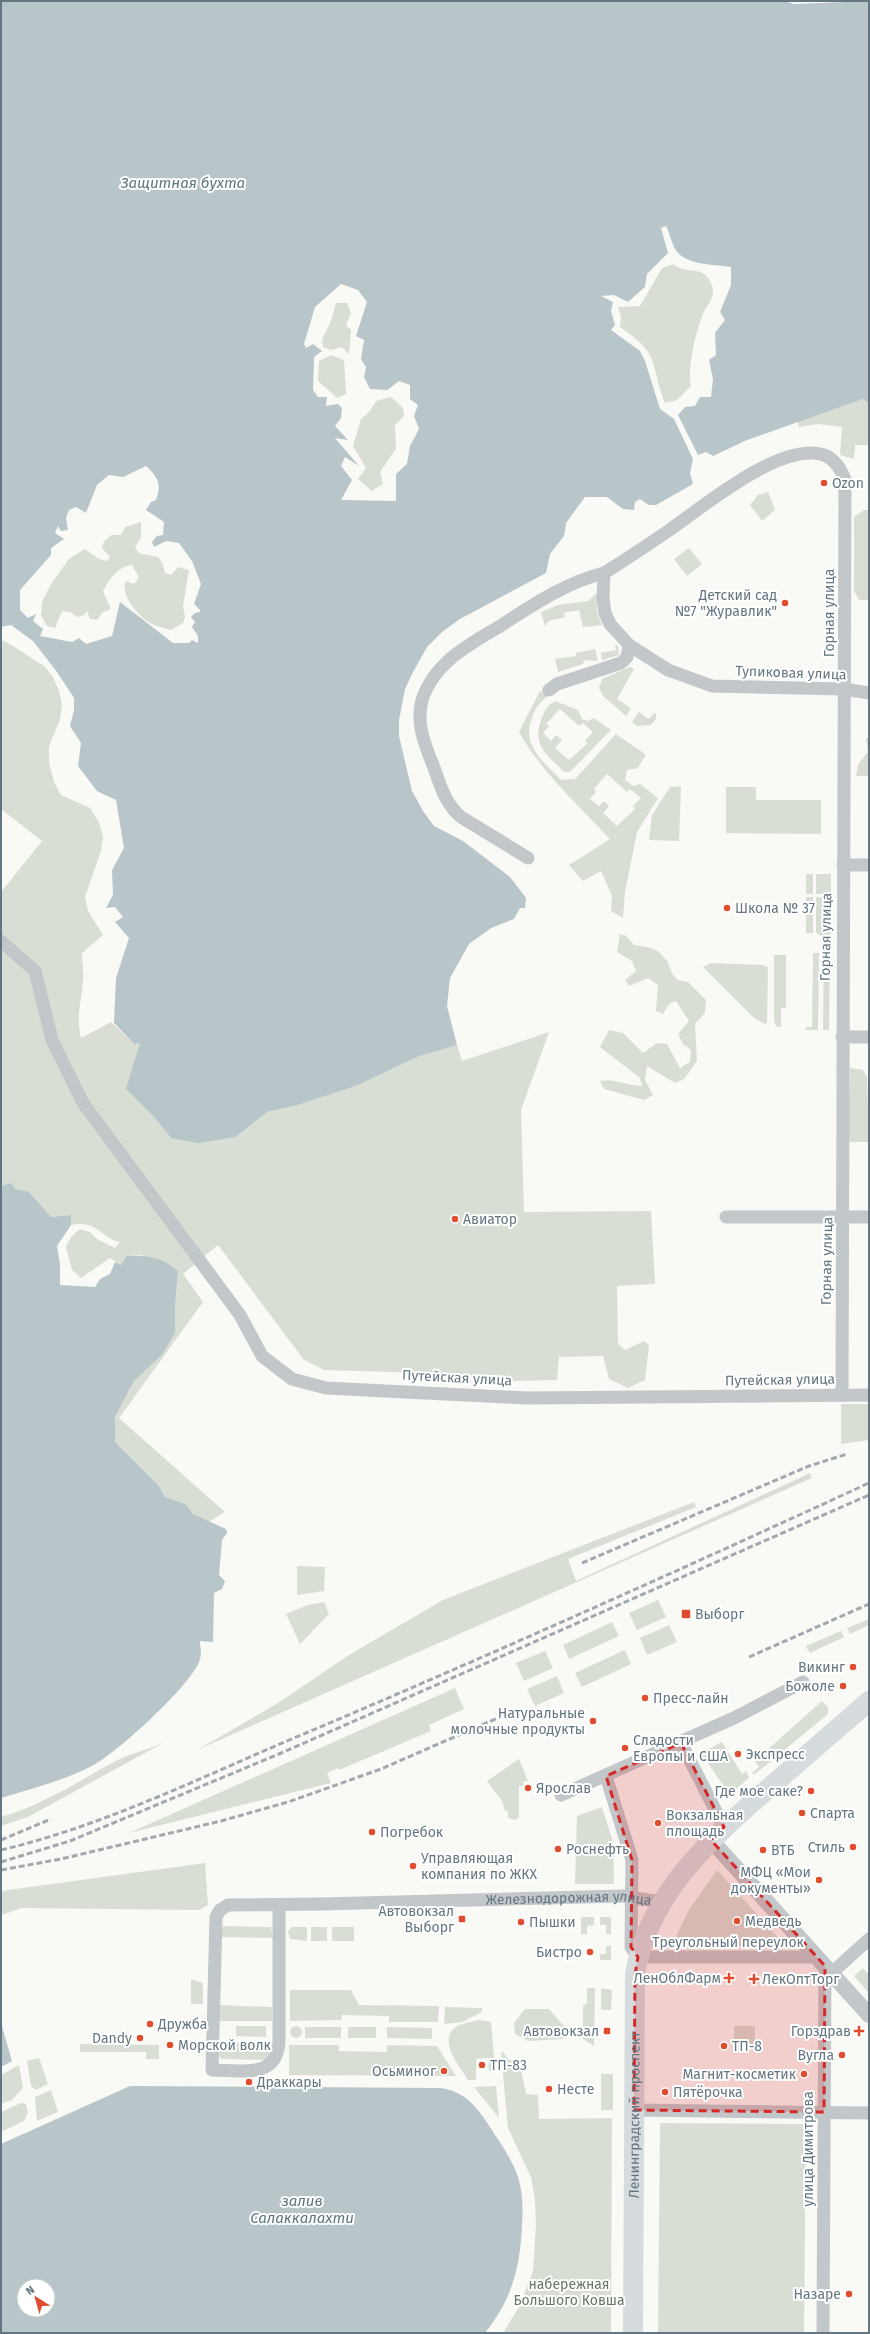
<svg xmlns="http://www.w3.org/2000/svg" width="870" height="2334" font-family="'Fira Sans',sans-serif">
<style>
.green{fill:#d9ded5;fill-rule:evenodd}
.water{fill:#b8c5c9;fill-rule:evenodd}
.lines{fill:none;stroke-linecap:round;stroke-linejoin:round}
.minor{stroke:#c2c7ca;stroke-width:13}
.tertiary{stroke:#c2c7ca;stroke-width:16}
.primary{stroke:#d6dbde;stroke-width:20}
.rail{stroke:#a1a9ae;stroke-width:3;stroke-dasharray:6 3;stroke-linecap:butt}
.marked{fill:#d62828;fill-opacity:0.2;stroke:#d62828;stroke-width:3;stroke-dasharray:8 5;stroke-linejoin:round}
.poi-dot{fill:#e14b2e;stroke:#fff;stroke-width:1.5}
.labels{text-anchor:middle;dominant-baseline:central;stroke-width:4;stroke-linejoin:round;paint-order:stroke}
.poi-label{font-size:14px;fill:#647681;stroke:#fff;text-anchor:start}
.street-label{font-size:14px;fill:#647681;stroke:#fff}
.park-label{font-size:14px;fill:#687963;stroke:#fff}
.water-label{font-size:15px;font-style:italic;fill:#5f767b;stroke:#fff}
</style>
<rect width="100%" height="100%" fill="#f9f9f6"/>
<!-- green -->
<path class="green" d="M673 264C685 273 694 268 704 274 710 278 713 286 713 293 712 300 707 306 704 312 696 329 687 369 691 386L677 400 665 403C649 361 662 356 620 327L621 317 618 307 640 306 662 268Z
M336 303H347L351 313 346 325 351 330 349 354 342 347 331 350 323 347 322 339 331 321Z
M331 355 344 360 346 394 337 398 318 381 319 361Z
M391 397 403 408 404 416 395 425 396 449 380 472 383 484 372 491 358 479 366 468 353 446 361 419 370 411 376 401Z
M863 399 869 404V445H855L854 459 840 455 842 427 819 424 799 427 798 421Z
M768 492 775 510 762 521 750 505 758 495Z
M864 510H869V600H859L854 591V517Z
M141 522V538L135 547 139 553 158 557 163 564 165 573 171 575 178 567 189 570 183 606 185 617 183 623 171 630C165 628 158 627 152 624 140 618 119 595 126 581L134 584 139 578 132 565C118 566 109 580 103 591L111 609 103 612 97 620 90 619 87 611 84 615 77 617 70 612 62 611 55 628 47 626 41 615 42 602 51 584 69 559 85 549 99 559 107 561 110 557 102 548 104 541 112 535H121L125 527Z
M689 548 702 564 687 576 674 559Z
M597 593V612L602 625 583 627 579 610 564 613 565 617 549 621 545 626 541 612 558 605 588 601Z
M1 641H5L44 666 53 677 59 691 62 705 60 720 49 746V762L54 782 61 795 90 808 99 822 103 837 101 851 85 897 88 911 103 935 82 953C82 962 84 972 83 982 81 1003 76 1015 81 1038L111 1022 134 1044 141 1042 153 1116 171 1138 236 1137 267 1112 298 1105 356 1086 417 1057 457 1045 462 1061 549 1032 521 1110 524 1212 651 1211 655 1284 617 1286 618 1344 625 1350 644 1341 649 1345 645 1380 628 1388 609 1379 603 1356 559 1357 557 1380 512 1381 457 1374 324 1370 304 1360 218 1245 183 1274 203 1302 119 1418 225 1512 209 1522 193 1514 186 1504 165 1497 159 1486 115 1442V1417L134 1381 162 1355 175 1333V1308L178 1272 140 1255 128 1256 121 1265 110 1258 81 1278 72 1270 66 1247 71 1237 80 1229 90 1232 97 1239 115 1248 120 1242C98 1237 99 1220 71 1225V1215L51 1217 15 1189 1 1186V892L42 841 1 809Z
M618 645 619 655 602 660 601 653 616 650 615 646Z
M595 649 598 661 584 660 583 664 558 672 555 659 576 656V653Z
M630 667 634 669 617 699 631 708 626 716 603 696 599 688 602 679Z
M540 691 550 695C540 701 536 707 532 718 521 746 544 762 561 780L575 779 616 734 645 754V756L638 768 627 770 625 780 633 786 640 784 658 798 637 832 625 892 623 918 611 911 612 896 601 871 583 881 569 865 610 839C578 805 542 773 519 732ZM607 774 627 792 630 789 641 798 633 806 635 809 617 826 603 813 609 806 604 801 599 806 590 799 596 792 594 789Z
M555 701 578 710 582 719 588 721 594 718 611 730 570 772H564C547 754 532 747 541 720 544 711 547 706 555 701ZM560 709 579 726 583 723 593 732 585 741 588 743 569 760 555 748 562 740 556 735 551 741 543 733 549 726 546 724Z
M639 712 649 719 654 713 656 714V719L651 725 637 726 632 722Z
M866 738H869V776H856L858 765 868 751Z
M681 786 679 841 649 840 652 815 670 787Z
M726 787H756V800H821V834L726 833Z
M806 874H813V894H806Z
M816 874H831V894H816Z
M806 897H813V933H806Z
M816 897H831V941L822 942V937L816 932Z
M620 934 626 936 634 945 652 948 659 952 667 961 673 975 678 980 688 982 706 1000 705 1013 695 1024 697 1061 684 1079 675 1083 647 1066 645 1080 653 1095 644 1100 604 1089 600 1081C614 1078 628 1086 642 1086L640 1078 600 1047 609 1030 623 1033 643 1053 657 1043 667 1044 680 1068 690 1062 691 1050 683 1044 678 1034 689 1021 676 1001 669 1004 663 1014 656 1011 658 985 648 978 629 986 625 980 636 971 632 961 617 952Z
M813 953H819L818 1030H806V1027H812Z
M824 953H830L829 1030H823Z
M774 955H786V1008H781V1027H777L774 1022Z
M711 963 763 965 768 967 767 1023 765 1024 754 1018 703 967Z
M850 1068 863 1070 867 1077 869 1142H850L848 1135Z
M841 1404H869V1440L841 1444Z
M810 1473 812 1478 197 1750 275 1705 349 1655 443 1600 694 1502 696 1507 568 1559 576 1581Z
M297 1566 325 1567 324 1591 297 1595Z
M658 1600 666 1617 637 1630 629 1613Z
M324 1602 329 1614 300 1644 286 1614 308 1605Z
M869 1619V1625L850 1634 847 1628Z
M612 1622 619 1636 569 1659 563 1645Z
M669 1625 677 1642 647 1655 640 1638Z
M841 1631 844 1637 810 1653 806 1646Z
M625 1650 631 1664 582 1687 575 1673Z
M545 1651 553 1668 524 1681 516 1663Z
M557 1676 564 1693 535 1706 527 1689Z
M455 1688 464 1709 429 1725 431 1731 339 1770 338 1768 327 1773 331 1783 129 1833Z
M822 1701 828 1707V1714L754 1775 752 1773 759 1767 755 1761Z
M165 1742 28 1817 1 1826V1817C45 1804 75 1783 114 1762 130 1753 148 1750 165 1742Z
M722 1742 742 1774 746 1771 749 1778 731 1793 727 1791 701 1753Z
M519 1759 528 1781H524L523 1786H519V1817L515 1820 508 1818V1811H505L502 1801 487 1781Z
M602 1807 613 1842 614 1884H575L577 1816Z
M205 1863 208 1905 199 1910 22 1908 1 1915V1891Z
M717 1870 783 1943 779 1947 677 1945 674 1941 688 1911Z
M581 1917H594V1925L587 1926V1934H581Z
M600 1917H611V1934H606V1925H600Z
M223 1926 271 1927 273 1938 220 1937Z
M292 1927H307V1941L290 1939 288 1931Z
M311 1927H327V1941H311Z
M332 1927H354V1941H332Z
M606 1946H611V1960H600V1954H606Z
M863 1968 869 1975V1993L854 1976Z
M191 1979 203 1983V2004H191Z
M587 1988H595L594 2046 583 2039V2006L587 2003Z
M601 1988 612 1990 611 2010H601Z
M290 1990H351L359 2005 439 2006 438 2022H389V2016L342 2015 341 2020 290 2021Z
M219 2005 272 2007V2021H218Z
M445 2007 482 2008V2012L462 2022 444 2024Z
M525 2009H549L564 2026 563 2039 528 2041 515 2034 514 2023Z
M478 2020 491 2022 495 2069 489 2071 488 2058 476 2059V2080H468C460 2066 436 2040 457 2026 463 2023 472 2022 478 2020Z
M236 2026H266V2037L236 2036Z
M734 2026H755V2047H734Z
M290 2032a6 6 0 1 1 12 0a6 6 0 1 1-12 0Z
M305 2027H341V2038H305Z
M348 2027H376V2038H348Z
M387 2027 432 2028V2039L387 2038Z
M218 2042 271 2043 268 2060 221 2059 218 2053Z
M80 2044 159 2045V2059H146V2052H80Z
M289 2045H339V2051L387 2052V2045L437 2046 456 2076 289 2075Z
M503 2052 509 2060H519L526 2094 538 2095 539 2119 612 2118 611 2333H503L519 2307 533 2271 536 2225 535 2201 531 2177 508 2128 501 2053Z
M39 2058 48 2084 36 2090 31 2086 27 2061Z
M19 2065 23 2088 12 2100 1 2104V2075Z
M601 2074H613V2110H601Z
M496 2086 499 2118 474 2087Z
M51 2090 58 2112 37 2121 35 2097Z
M21 2103 26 2104 28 2113 24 2121 1 2132V2112Z
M660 2123 806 2124 804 2333H658Z"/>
<!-- water -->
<path class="water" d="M1 1H785L794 4 869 1V404L863 399 747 440 713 456 706 452 698 455 678 415 685 407 695 406 700 397H711L713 379 709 360 716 355 715 333 725 320 720 312 731 285V267C713 264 683 266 674 247 671 240 669 232 666 226L661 228 668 253 647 274 645 287 628 302 614 295 601 296 613 302 611 311 615 325 611 330 640 351 645 361 660 409 674 419 693 459 690 473 693 484 656 505H649L640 499 635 502 634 510 623 509 607 497H585L566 523 564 536 550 554 546 573 460 619 442 632 427 647 413 672 405 689 399 720V736L412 791 423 811 434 826 463 841 510 877 526 898 525 908H520L514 919 491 928 469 944 450 978 447 1006 457 1045 417 1057 356 1086 298 1105 267 1112 236 1137 198 1143 171 1138 153 1116 126 1089 140 1043 134 1044 114 1023 116 978 129 938 115 922 123 917 115 907 106 908 113 895 112 870 124 848 116 800 97 791 78 766 81 743 70 726 74 710V698L57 672 33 641 11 625 1 627ZM341 284 358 290 367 302 356 336 364 340 361 359 366 367 364 377 370 389 387 390 399 381 410 385V399L418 405 414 416 419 429 410 446 407 464 396 474V501L341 500 352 480 341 466 345 457 359 466 335 438 348 440 335 426 341 418 342 408 338 404 326 406 327 397H318L313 390 314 357 322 351 313 344 306 348 304 344 315 307ZM146 466C158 477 162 484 156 500L151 502 146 510 164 522 163 535 157 536 152 542 154 547 166 541 179 543 192 561 201 584 194 604 200 610V612L195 613 191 617 195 622 192 627 198 636V643L192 640 189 643H173L120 602 112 636 86 644 79 638 72 642 40 636 43 629 33 621 36 614 28 618 20 610V590L51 555V548L64 539 55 533 58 526 61 531 68 530 66 518 69 510 76 507 86 513 97 485 109 475 123 477Z
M11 1183 15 1189 29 1192 51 1217 71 1215V1225L57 1246 60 1264V1285L95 1287 100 1279 110 1274 115 1262 121 1265 127 1256C149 1255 161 1257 178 1271L175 1308V1333L162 1355 134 1381 115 1417V1442L159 1486 165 1497 186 1504 193 1514 226 1529 227 1533 222 1540 219 1575 225 1581 222 1589 214 1593 213 1642 200 1641C200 1646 202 1653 200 1659 194 1683 114 1756 90 1767 62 1781 31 1789 1 1798V1186Z
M1 2023 12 2061 1 2067Z
M130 2086 439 2088C464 2090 477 2107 490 2127 500 2143 512 2159 518 2177 523 2193 523 2210 522 2226 520 2268 512 2299 485 2333H1V2144ZM24 2286H48V2310H24Z"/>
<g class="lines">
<!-- minor -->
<g class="minor">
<path d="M604 573 603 598 605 613 610 624 629 645 668 670 712 686 844 689 869 693"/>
<path d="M549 690 557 684 621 663 627 657 629 645"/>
<path d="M528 858 461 817C445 804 440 784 433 765 424 743 415 721 423 697 428 683 438 670 449 660 464 647 480 638 497 628 530 607 566 582 604 573 627 559 649 544 671 529 705 505 777 445 820 454 833 456 840 468 845 479L842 1395"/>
<path d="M843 865H869"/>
<path d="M1 941 35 971 52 1040 83 1103 240 1315 262 1356 292 1379 326 1388 526 1398 869 1395"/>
<path d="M842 1037H869"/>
<path d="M726 1217H869"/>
<path d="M681 1743 724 1827"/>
<path d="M606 1776 632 1860 631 1947 638 1957H817"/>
<path d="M561 1795 734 1718 803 1682"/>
<path id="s1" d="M279 1905V2040C278 2080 241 2070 212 2070L216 1917 220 1910 228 1905 323 1904 622 1896 662 1902"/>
<path d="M825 1979 869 1939"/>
<path d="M634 2110 869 2113"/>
<path d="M823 2333 825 1966"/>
</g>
<!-- tertiary -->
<path class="tertiary" d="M711 1840 869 2015"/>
<!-- primary -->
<path class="primary" id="s2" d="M633 2333 635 1975C648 1891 717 1833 777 1781 808 1754 838 1728 869 1701"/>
<!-- rail -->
<path class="rail" d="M582 1563 809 1466 847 1454
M749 1657 869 1604
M1 1840 51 1819
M1 1850C107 1825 205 1775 306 1733 495 1653 682 1569 869 1483
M1 1862 70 1841 279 1754 869 1495
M1 1870 61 1859 221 1821 288 1802 381 1769 500 1717"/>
</g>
<!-- marked area -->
<path class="marked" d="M681 1743 724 1827 711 1840 825 1966 824 2112 634 2110 635 1975 638 1957 631 1947 632 1860 606 1776Z"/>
<!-- markers -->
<g class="poi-dot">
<circle cx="824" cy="483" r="4"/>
<circle cx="785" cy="603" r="4"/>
<circle cx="727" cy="908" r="4"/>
<circle cx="455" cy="1219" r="4"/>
<rect x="681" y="1609" width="10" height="10" rx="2"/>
<circle cx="853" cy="1667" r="4"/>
<circle cx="843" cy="1686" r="4"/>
<circle cx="645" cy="1698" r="4"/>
<circle cx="593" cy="1721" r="4"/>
<circle cx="625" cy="1748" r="4"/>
<circle cx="738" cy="1754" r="4"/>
<circle cx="528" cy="1788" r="4"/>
<circle cx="811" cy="1791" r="4"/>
<circle cx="802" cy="1813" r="4"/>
<circle cx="658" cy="1823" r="4"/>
<circle cx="372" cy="1832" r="4"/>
<circle cx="853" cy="1847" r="4"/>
<circle cx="558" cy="1849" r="4"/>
<circle cx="763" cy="1850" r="4"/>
<circle cx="413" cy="1866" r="4"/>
<circle cx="819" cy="1880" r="4"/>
<rect x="458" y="1915" width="8" height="8" rx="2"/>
<circle cx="737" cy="1921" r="4"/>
<circle cx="521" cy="1922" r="4"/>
<circle cx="590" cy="1952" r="4"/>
<path d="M727 1972h4v4h4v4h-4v4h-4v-4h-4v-4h4z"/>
<path d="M752 1973h4v4h4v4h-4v4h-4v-4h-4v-4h4z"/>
<circle cx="150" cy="2024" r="4"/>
<rect x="603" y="2027" width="8" height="8" rx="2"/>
<path d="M857 2025h4v4h4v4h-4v4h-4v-4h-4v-4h4z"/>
<circle cx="140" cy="2038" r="4"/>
<circle cx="170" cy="2045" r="4"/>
<circle cx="724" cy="2046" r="4"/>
<circle cx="842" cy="2055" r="4"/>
<circle cx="482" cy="2065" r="4"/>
<circle cx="444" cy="2071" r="4"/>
<circle cx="804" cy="2074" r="4"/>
<circle cx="249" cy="2082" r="4"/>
<circle cx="549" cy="2089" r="4"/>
<circle cx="665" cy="2092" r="4"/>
<circle cx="849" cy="2294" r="4"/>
</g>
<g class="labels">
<!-- poi labels -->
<g class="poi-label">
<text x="832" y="483">Ozon</text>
<text x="777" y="595" text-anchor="end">Детский сад<tspan x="777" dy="16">№7 "Журавлик"</tspan></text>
<text x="735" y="908">Школа № 37</text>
<text x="463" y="1219">Авиатор</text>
<text x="695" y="1614">Выборг</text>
<text x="845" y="1667" text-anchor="end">Викинг</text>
<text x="835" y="1686" text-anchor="end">Божоле</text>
<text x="653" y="1698">Пресс-лайн</text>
<text x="585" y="1713" text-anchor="end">Натуральные<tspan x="585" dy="16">молочные продукты</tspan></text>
<text x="633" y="1740">Сладости<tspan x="633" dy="16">Европы и США</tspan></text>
<text x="746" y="1754">Экспресс</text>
<text x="536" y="1788">Ярослав</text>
<text x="803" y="1791" text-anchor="end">Где мое саке?</text>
<text x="810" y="1813">Спарта</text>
<text x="666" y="1815">Вокзальная<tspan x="666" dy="16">площадь</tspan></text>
<text x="380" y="1832">Погребок</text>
<text x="845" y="1847" text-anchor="end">Стиль</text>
<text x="566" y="1849">Роснефть</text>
<text x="771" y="1850">ВТБ</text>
<text x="421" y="1858">Управляющая<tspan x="421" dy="16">компания по ЖКХ</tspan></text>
<text x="811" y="1872" text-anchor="end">МФЦ «Мои<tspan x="811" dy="16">документы»</tspan></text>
<text x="454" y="1911" text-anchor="end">Автовокзал<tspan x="454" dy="16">Выборг</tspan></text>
<text x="745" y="1921">Медведь</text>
<text x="529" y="1922">Пышки</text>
<text x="582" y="1952" text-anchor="end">Бистро</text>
<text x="721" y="1978" text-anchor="end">ЛенОблФарм</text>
<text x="762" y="1979">ЛекОптТорг</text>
<text x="158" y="2024">Дружба</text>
<text x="599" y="2031" text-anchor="end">Автовокзал</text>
<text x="851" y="2031" text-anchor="end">Горздрав</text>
<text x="132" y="2038" text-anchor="end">Dandy</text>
<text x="178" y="2045">Морской волк</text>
<text x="732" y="2046">ТП-8</text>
<text x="834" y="2055" text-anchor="end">Вугла</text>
<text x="490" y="2065">ТП-83</text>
<text x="436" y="2071" text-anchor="end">Осьминог</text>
<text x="796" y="2074" text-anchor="end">Магнит-косметик</text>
<text x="257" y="2082">Драккары</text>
<text x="557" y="2089">Несте</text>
<text x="673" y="2092">Пятёрочка</text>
<text x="841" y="2294" text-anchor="end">Назаре</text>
</g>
<!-- street labels -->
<g class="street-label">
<text transform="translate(829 613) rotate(-90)">Горная улица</text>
<text transform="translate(791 673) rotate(2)">Тупиковая улица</text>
<text transform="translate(826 937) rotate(-89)">Горная улица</text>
<text transform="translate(827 1261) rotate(-89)">Горная улица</text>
<text transform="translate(457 1378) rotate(3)">Путейская улица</text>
<text transform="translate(780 1380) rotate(-1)">Путейская улица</text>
<text stroke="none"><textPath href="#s1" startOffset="732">Железнодорожная улица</textPath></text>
<text x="728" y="1942">Треугольный переулок</text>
<text stroke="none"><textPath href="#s2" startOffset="218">Ленинградский проспект</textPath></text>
<text transform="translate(808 2149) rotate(-90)">улица Димитрова</text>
</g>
<!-- park labels -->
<g class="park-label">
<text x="569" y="2284">набережная<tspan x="569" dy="16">Большого Ковша</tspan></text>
</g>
<!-- water labels -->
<g class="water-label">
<text x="183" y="183">Защитная бухта</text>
<text x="302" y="2201">залив<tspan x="302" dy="17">Салаккалахти</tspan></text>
</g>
</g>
<!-- border -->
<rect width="870" height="2334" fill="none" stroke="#647681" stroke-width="4"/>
<!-- north arrow -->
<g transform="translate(36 2298) rotate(323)"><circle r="19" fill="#ffffff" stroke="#c1c8cd"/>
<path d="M0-3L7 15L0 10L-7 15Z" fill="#e14b2e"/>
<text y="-6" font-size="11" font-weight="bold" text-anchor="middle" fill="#647681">N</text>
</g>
</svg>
